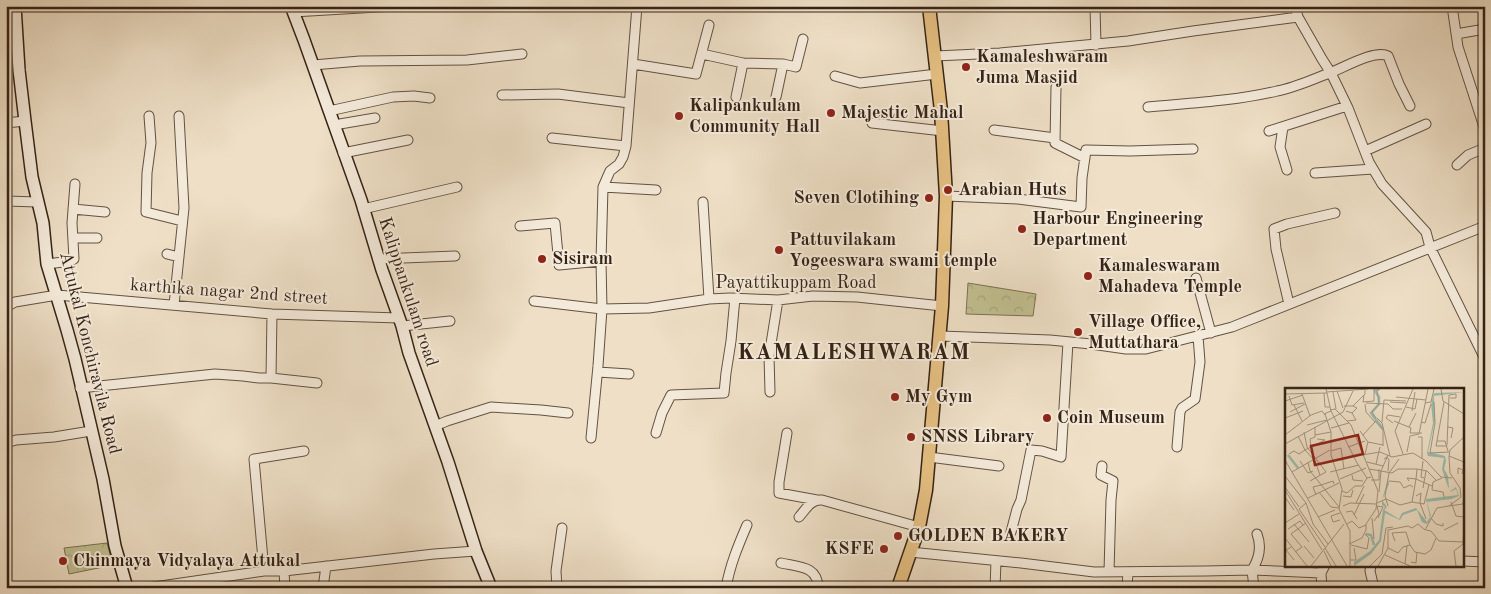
<svg xmlns="http://www.w3.org/2000/svg" width="1491" height="594" font-family="'Old Standard TT',serif">
<style>
.park{fill:url(#park-crowns);stroke:#7b7153}
.lines{fill:none;stroke-linecap:round;stroke-linejoin:round}
.street-casing{stroke:#635242;stroke-width:11}
.secondary-casing{stroke:#352316;stroke-width:14}
.primary-casing{stroke:#352316;stroke-width:15}
.street{stroke:#f4eada;stroke-width:9}
.secondary{stroke:#f4eada;stroke-width:11}
.primary{stroke:#e7c083;stroke-width:12}
.poi-dot{fill:#8f2418;stroke:#f4eada;stroke-width:2}
.labels{text-anchor:middle;dominant-baseline:central;stroke-width:4;stroke-linejoin:round;paint-order:stroke}
.poi-label{font-size:18px;font-weight:bold;fill:#352316;stroke:#f4eada;text-anchor:start}
.street-label{font-size:18px;fill:#352316;stroke:#f4eada}
.district-label{font-size:22px;font-weight:bold;letter-spacing:1px;fill:#352316;stroke:#f4eada}
.inset-river{fill:none;stroke:#9bbdaf;stroke-width:2.5}
.inset-road{fill:none;stroke:#a49480;stroke-width:1}
.view{fill:#8f2418;fill-opacity:0.15;stroke:#8f2418;stroke-width:2.5}
.inset-edge{fill:none;stroke:#352316;stroke-width:2.5}
</style>
<defs>
<pattern id="park-crowns" width="20" height="18" patternUnits="userSpaceOnUse" patternTransform="scale(1.25)"><rect width="20" height="18" fill="#c1bf90"/><path d="M2 6a3 3 0 1 1 6 0M12 15a3 3 0 1 1 6 0" fill="none" stroke="#a6a47b"/></pattern>
</defs>
<rect width="100%" height="100%" fill="#eedfc6"/>
<filter id="stains"><feTurbulence type="fractalNoise" baseFrequency=".004" numOctaves="4"/><feColorMatrix values="0 0 0 0 .2 0 0 0 0 .09 0 0 0 0 .02 0 0 0 .5 -.17"/></filter>
<radialGradient id="worn" r=".72"><stop offset=".6" stop-color="#630" stop-opacity="0"/><stop offset="1" stop-color="#630" stop-opacity=".3"/></radialGradient>
<!-- park -->
<path class="park" d="M968 283 1036 294 1033 316 966 314Z
M107 543 113 565 69 574 64 548Z"/>
<g class="lines">
<!-- street casing -->
<g class="street-casing">
<path id="street" d="M637 6 626 146 623 157 619 164 610 171 603 187 601 261 602 309 649 308 709 299 730 298 778 300 813 296 857 297 942 306
M1095 6 1096 45
M1295 6 1298 17 1322 59 1331 73 1348 108 1369 162 1382 184 1426 232 1430 247 1485 359
M1452 6 1458 47 1485 130
M293 12 395 6
M1456 34 1485 29
M702 54 743 63 783 64 796 67 803 39
M935 56 1000 53 1128 41 1193 31 1298 17
M633 64 696 74 709 25
M313 65 360 61 467 60 522 54
M835 76 860 83 937 74
M1056 87 1055 143 1085 158
M502 95 558 94 629 103
M736 97 743 63
M776 97 783 64
M1148 107C1191 103 1234 101 1277 91 1294 88 1311 80 1327 74 1342 69 1374 49 1388 56L1399 84 1410 106
M329 111 393 97 414 96 430 98
M149 116 151 143 147 173 146 212 182 221
M6 123 25 121
M872 123 943 131
M334 125 375 118
M1283 127 1280 147 1287 170
M994 130 1055 138
M1269 131 1347 106
M552 138 626 146
M1365 151 1426 124
M343 153 408 140
M1457 165 1468 155 1485 148
M1315 173 1373 169
M603 187 656 190
M946 196 1018 199 1081 207 1082 178 1086 150 1130 151 1193 149
M6 201 37 202
M703 202 709 299
M73 209 105 212
M363 209 457 187
M520 226 555 223 559 265 601 261
M73 238H97
M167 254 179 257
M378 259 455 256
M47 264 71 261 74 259 72 223 75 184
M1196 278 1211 333
M534 301 602 309 598 366 591 438
M1289 304 1276 249 1274 229 1287 224 1335 213
M174 305 184 208 179 116
M6 307 15 302 57 295 272 314 399 318
M402 326 450 321
M940 336 1050 340 1091 344 1126 349H1146L1232 327 1485 226
M598 372 629 374
M271 378 317 383
M80 388 215 374 243 376 259 378H271L272 314
M770 392 769 356 778 300
M435 426 447 421 491 407 541 410 568 413
M656 433 662 413 671 395 724 393 726 373 731 341 735 298
M787 433 779 482V493L817 500
M6 443 16 440 54 437 91 431
M1177 447 1180 412 1182 408 1195 399 1200 362 1198 336
M929 457 999 466
M1102 466 1101 475 1113 481 1111 500 1109 572
M799 517C806 509 811 499 822 500L919 527
M1011 532 1017 509 1021 500 1031 450 1042 451 1061 457 1068 342
M910 552 1021 563 1094 572 1205 571 1252 570 1321 573
M1462 561 1485 562
M781 563C799 567 818 566 818 588
M1371 565 1370 571 1374 588
M264 571 254 459 304 451
M284 571 285 588
M147 588 264 571H284L434 554 476 551
M323 588 326 566
M557 588 556 571 562 528
M726 588C730 565 738 546 747 525
M995 588 996 561
M1127 588 1128 572
M1254 588 1252 570C1259 559 1262 547 1257 534
M1322 588 1321 573 1325 565"/>
</g>
<!-- secondary casing -->
<g class="secondary-casing">
<path id="secondary" d="M15 6 19 70 25 121 32 177 43 223 47 264 67 330 75 359 103 479 115 546 127 588
M291 6 304 40 361 200 382 270 402 326 409 353 448 462 476 551 491 588"/>
</g>
<!-- primary casing -->
<g class="primary-casing">
<path id="primary" d="M898 588 919 527 926 490 942 306 946 196 941 111 929 6"/>
</g>
<!-- street -->
<use href="#street" class="street"/>
<!-- secondary -->
<use href="#secondary" class="secondary"/>
<!-- primary -->
<use href="#primary" class="primary"/>
</g>
<!-- markers -->
<g class="poi-dot">
<circle cx="966" cy="67" r="5"/>
<circle cx="831" cy="113" r="5"/>
<circle cx="679" cy="116" r="5"/>
<circle cx="948" cy="190" r="5"/>
<circle cx="929" cy="198" r="5"/>
<circle cx="1022" cy="229" r="5"/>
<circle cx="779" cy="250" r="5"/>
<circle cx="542" cy="259" r="5"/>
<circle cx="1088" cy="276" r="5"/>
<circle cx="1078" cy="332" r="5"/>
<circle cx="895" cy="397" r="5"/>
<circle cx="1047" cy="418" r="5"/>
<circle cx="911" cy="437" r="5"/>
<circle cx="898" cy="536" r="5"/>
<circle cx="884" cy="549" r="5"/>
<circle cx="63" cy="561" r="5"/>
</g>
<g class="labels">
<!-- poi labels -->
<g class="poi-label">
<text x="976" y="57">Kamaleshwaram<tspan x="976" dy="21">Juma Masjid</tspan></text>
<text x="689" y="106">Kalipankulam<tspan x="689" dy="21">Community Hall</tspan></text>
<text x="841" y="113">Majestic Mahal</text>
<text x="958" y="190">Arabian Huts</text>
<text x="919" y="198" text-anchor="end">Seven Clotihing</text>
<text x="1032" y="219">Harbour Engineering<tspan x="1032" dy="21">Department</tspan></text>
<text x="789" y="240">Pattuvilakam<tspan x="789" dy="21">Yogeeswara swami temple</tspan></text>
<text x="552" y="259">Sisiram</text>
<text x="1098" y="266">Kamaleswaram<tspan x="1098" dy="21">Mahadeva Temple</tspan></text>
<text x="1088" y="322">Village Office,<tspan x="1088" dy="21">Muttathara</tspan></text>
<text x="905" y="397">My Gym</text>
<text x="1057" y="418">Coin Museum</text>
<text x="921" y="437">SNSS Library</text>
<text x="908" y="536">GOLDEN BAKERY</text>
<text x="874" y="549" text-anchor="end">KSFE</text>
<text x="73" y="561">Chinmaya Vidyalaya Attukal</text>
</g>
<!-- street labels -->
<g class="street-label">
<text x="796" y="283">Payattikuppam Road</text>
<text transform="translate(229 292) rotate(4)">karthika nagar 2nd street</text>
<text transform="translate(408 292) rotate(72)">Kalippankulam road</text>
<text transform="translate(90 353) rotate(76)">Attukal Konchiravila Road</text>
</g>
<!-- district labels -->
<g class="district-label">
<text x="854" y="353">KAMALESHWARAM</text>
</g>
</g>
<!-- overview -->
<g transform="translate(1285 388)">
<rect width="179" height="179" fill="#eedfc6"/>
<path d="M179 4 149 8 150 32 143 64 160 68 161 73 159 81 163 88 164 101 166 103 171 99 174 108 166 111 142 114 146 128 144 134 141 136 137 134 132 122 118 127 115 132 100 125 96 153 86 166 69 178V174L85 163 94 152 98 122 100 119 97 117V112L103 91 104 96 97 112 102 119 99 122 114 131 117 125 131 120 142 134 145 129 141 111 173 107 171 101 166 104 163 99 157 81 159 70 143 68 142 65 148 35 146 16 149 5Z" fill="#9bbdaf"/>
<path class="inset-river" d="M93 1 90 3 94 9V16L86 25 98 41M3 67 13 80M81 146 86 147 89 157"/>
<path class="inset-road" d="M156 1 158 13 179 26M52 3 58 20M41 4 83 1M48 4 51 21M39 5 40 19H45M0 6 42 5M17 6 25 28M79 7 78 14 89 13V1M4 8 7 17 19 15M111 9 141 12M0 13 18 7M105 14 121 15M149 14 150 35 145 65 164 64M159 14 151 58H162M81 15 103 16 108 21H117M140 15 146 14 149 1M80 16 81 24 90 34M9 17 17 33M59 18H68L80 6V2M121 19 130 21 132 11M45 22 50 21 66 37 93 103 91 121 81 136V142L77 150 64 156M46 23 72 75 82 90 86 89M61 23 67 25 72 20 68 18M127 23 130 4M5 24 20 16M39 26 46 23 41 1M40 26 46 44V67L57 101 54 121 65 143V178M0 30 18 23M91 30 87 24 94 16 92 3 95 1M92 30 97 35 105 68M62 33 71 32 67 25M90 33 98 42V58M109 33 126 40 125 45H137M97 34 99 12 121 13M136 34 140 35 146 16M108 35 101 30 103 27 115 29M22 37 42 32M124 39 131 25M163 39 168 40 166 50M46 40 64 35M75 43 83 54 80 66M19 44 22 59 41 84 25 93M0 47 26 27 37 23 40 27M30 47 46 44M78 47 90 34M13 48 20 62M133 49H137V71M32 51 40 52 20 62 30 73 35 87M152 53H160L163 63M83 54 98 57M0 56 58 24 68 3M162 57 164 7 171 6V10H165M26 59 25 51 30 49V39M63 59 80 53M46 63 56 60 59 81M122 64 125 48 134 46 143 1M4 66 9 63 14 66 20 62M118 66 110 43 128 1M77 67 95 64 107 69 128 65 141 73 156 89 167 90M164 68 179 74M99 71 102 69 104 72 103 83M0 72 62 178M15 73 23 85 28 83M138 73 136 89 139 90M23 74 25 83 54 119M82 74 98 78M91 76 95 59M84 81 107 85 113 81H132M7 84 45 62M45 84 74 77M173 86V80L178 82 177 86M67 87 68 92 78 93M0 88 21 115 28 136 43 156M157 90 148 94 147 102 158 104 159 109M55 91 81 80M86 92H94V81M104 93 115 94 119 100 125 97 128 99M124 93 122 90 131 91 132 81 142 83 152 93M36 97 48 93 49 96M0 99 14 119M138 100 141 83M0 102 37 162M57 103 62 105 70 98H77L82 90M34 104 46 119 54 120M94 104 96 83 103 67M31 107 28 99 36 97M58 108 66 109 68 102M131 108 136 105 135 115M0 109 9 122M23 110 54 95M127 114 139 116 144 97M166 114 171 128 179 129M21 115 14 121 40 159M71 115 79 98M92 115 101 111 115 117 127 114 131 91 147 98M135 115 141 131M58 118 65 115 91 116M92 118 98 119 93 130M103 118 100 108 104 85 114 71M164 118 178 116 179 106M61 124 67 123 72 131M69 127 79 106M33 129 50 122M87 130 89 151M146 130 151 136 158 138V135M55 132 48 134 46 128 55 125M89 133 94 126 92 118M0 135 14 126M9 136 24 154M62 136 67 133 74 140 81 137M3 141 15 133 18 137M141 142 146 143 154 153 179 154M159 142 173 135M0 150 22 178M110 153 107 145 121 144 125 157M66 157 82 161 84 150 80 146M19 158 29 170M6 159 1 162 9 172M40 160 51 178M103 160 113 165 118 159 125 157 130 164 140 166 146 162 151 150M39 163 46 178M10 164 17 159 6 146 21 135M100 167 125 178M65 172H71L69 160M126 174 131 175 132 164M120 176 122 158M26 178 59 136M85 178 97 166 101 140 108 139M93 178 103 160V142L123 138 127 140 133 136 140 142 152 120 164 118 176 109 175 100 165 85 164 69 165 62 179 49M171 178 169 163 178 156 179 138"/>
<path class="view" d="M73 47 78 66 30 77 26 58Z"/>
<rect width="179" height="179" class="inset-edge"/>
</g>
<!-- margin -->
<rect width="1491" height="594" fill="none" stroke="#eedfc6" stroke-width="25"/>
<rect x="8" y="8" width="1476" height="579" fill="none" stroke="#352316" stroke-width="2.5"/>
<rect x="12" y="12" width="1466" height="569" fill="none" stroke="#352316"/>
<rect width="100%" height="100%" filter="url(#stains)"/>
<rect width="100%" height="100%" fill="url(#worn)"/>
</svg>
